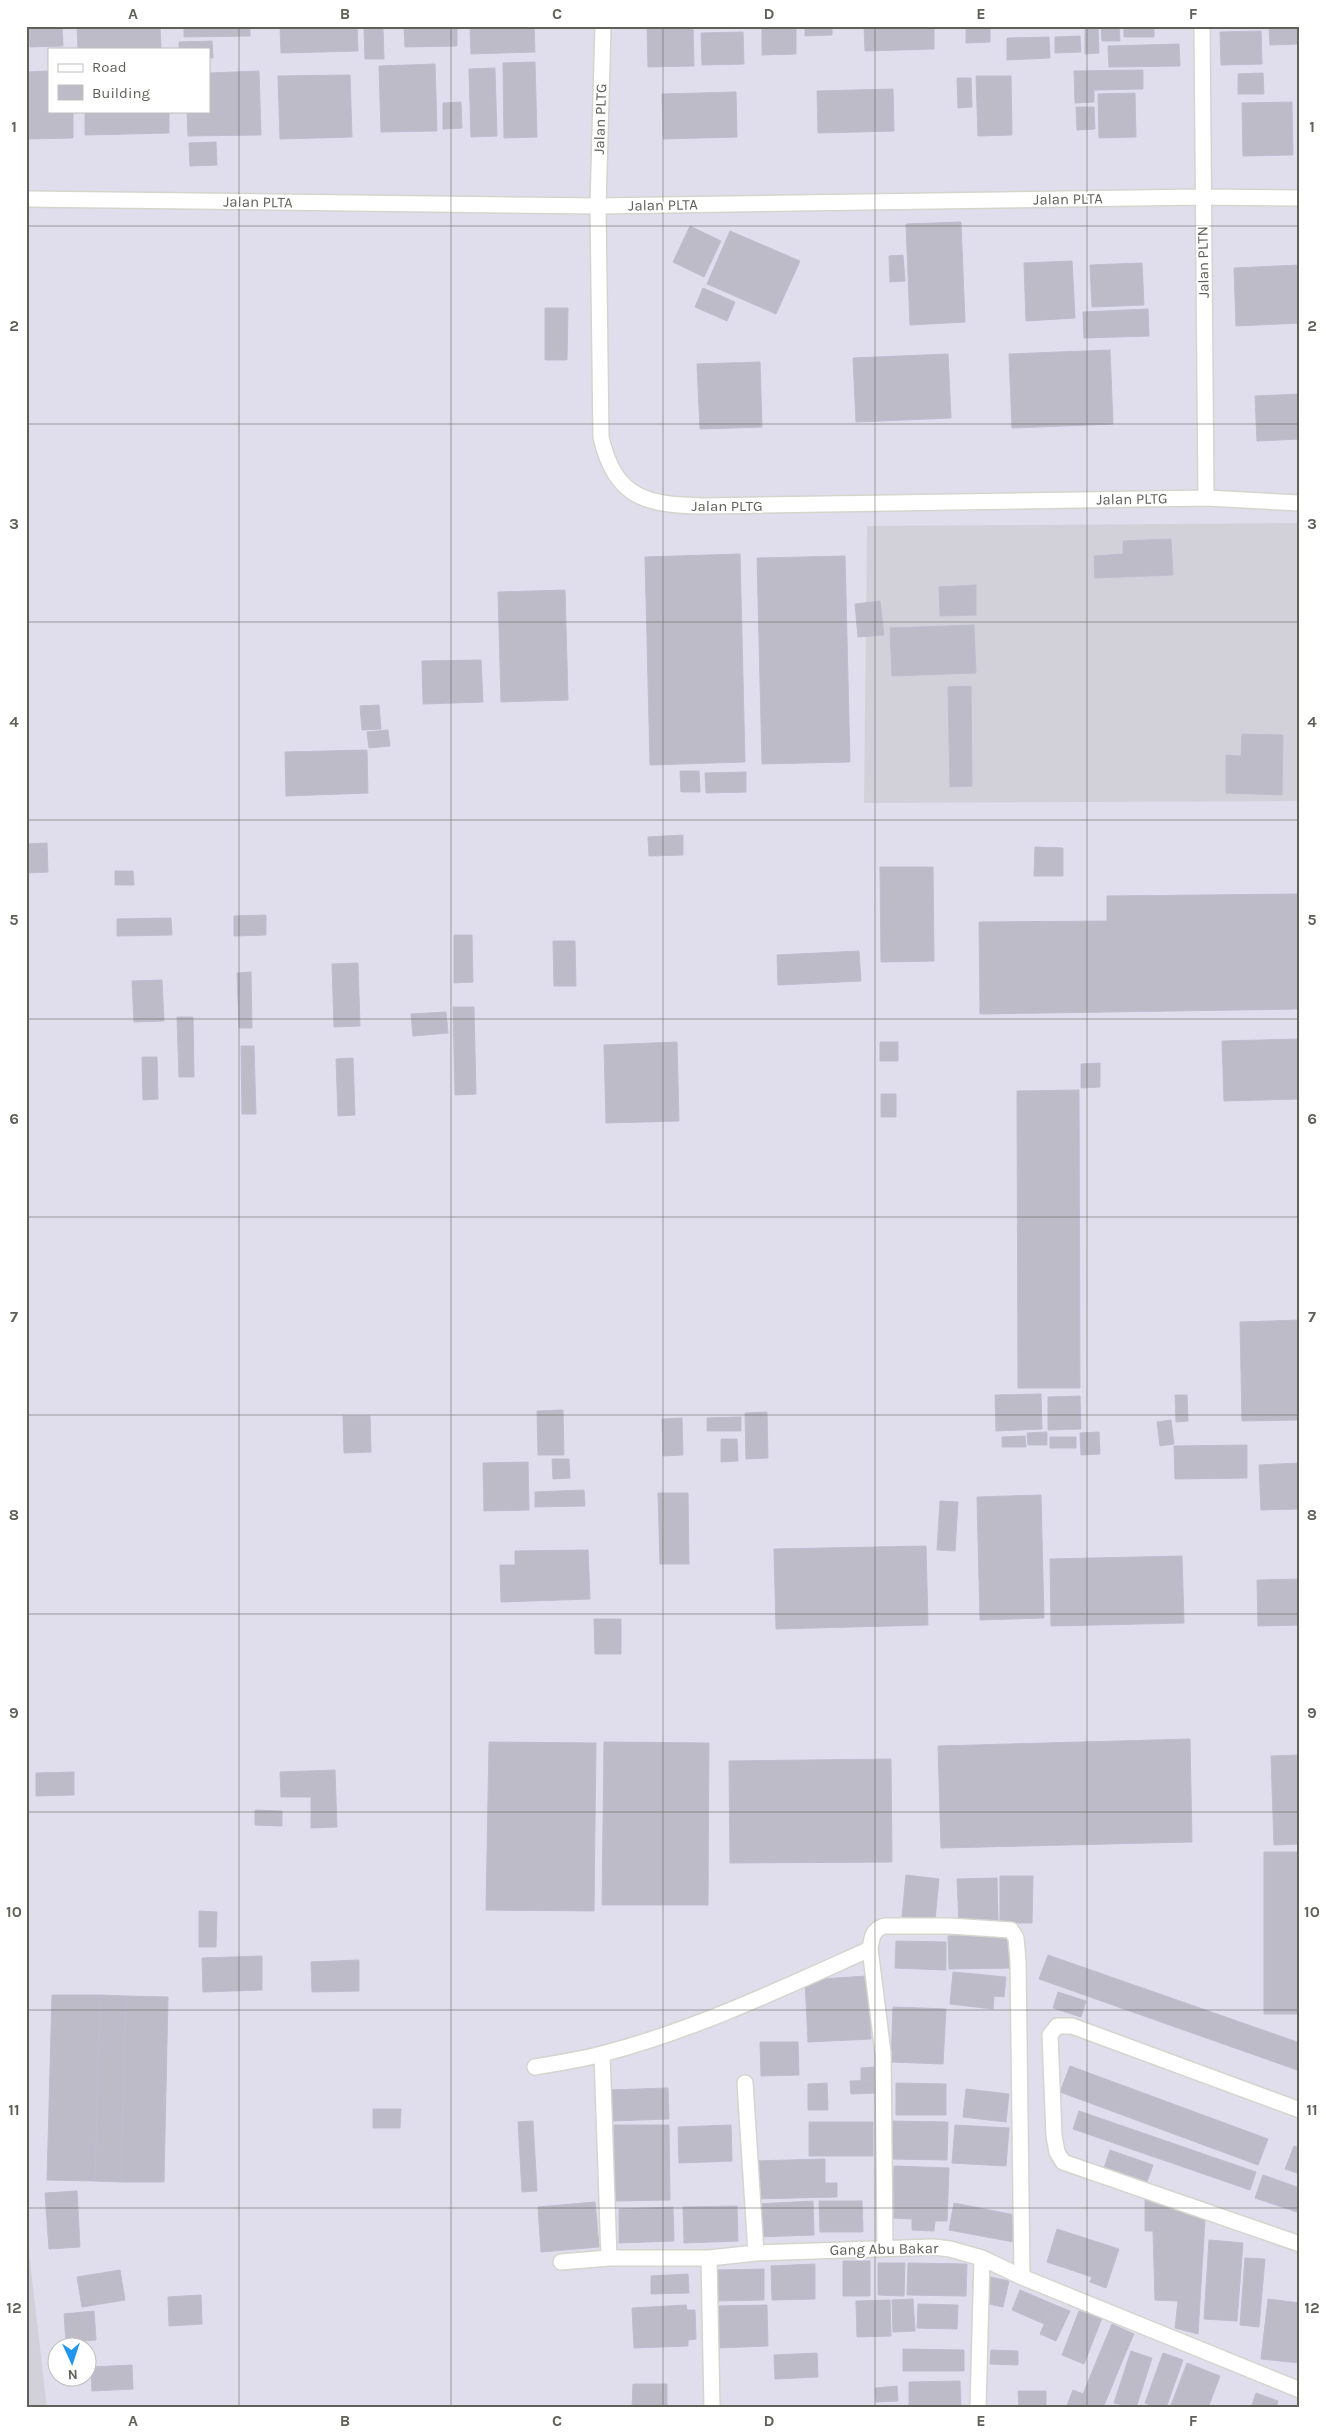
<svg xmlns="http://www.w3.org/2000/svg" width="1326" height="2434" font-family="Karla,sans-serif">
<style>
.industrial{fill:#d2d1da}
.building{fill:#bcbbc7;stroke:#bebdd1}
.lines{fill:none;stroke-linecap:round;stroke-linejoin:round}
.street-casing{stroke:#d4d5cd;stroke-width:18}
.street{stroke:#fff;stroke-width:15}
.grid{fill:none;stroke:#616058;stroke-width:1;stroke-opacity:0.55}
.labels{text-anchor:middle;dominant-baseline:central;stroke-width:4;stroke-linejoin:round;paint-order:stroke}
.street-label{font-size:15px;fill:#616058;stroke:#fff}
.neatline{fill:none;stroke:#616058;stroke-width:2}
.grid-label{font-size:16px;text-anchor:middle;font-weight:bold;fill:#616058}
</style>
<rect width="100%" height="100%" fill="#e0deec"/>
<!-- industrial -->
<path class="industrial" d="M1300 523V801L864 803 867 526Z
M26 2227 47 2408H26Z"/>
<!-- building -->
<path class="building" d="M29 26H62L63 46 30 47Z
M77 26H160L161 49H78Z
M184 26H250V36L184 37Z
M280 26H357L358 51 281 53Z
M404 26H457V46L405 47Z
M470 26H534L535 52 471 54Z
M647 26H693L694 66 648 67Z
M704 26H748V28H704Z
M762 26H796V54L762 55Z
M805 26H832V35L805 36Z
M864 26H934V49L865 51Z
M966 26H990V42L966 43Z
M1085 26H1098L1099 53 1085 54Z
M1101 26H1119L1120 41H1102Z
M1124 26H1154V37H1124Z
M1269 26H1300V44L1270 45Z
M364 28H383L384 59H365Z
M1261 31 1262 64 1221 65 1220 32Z
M743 32 744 64 702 65 701 33Z
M1080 36 1081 52 1055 53V37Z
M1049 37 1050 58 1007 60V38Z
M212 41 213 58H209V49H179V42Z
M1179 44 1180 66 1109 67 1108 46Z
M535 62 537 137 504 138 503 63Z
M435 64 437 131 381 132 379 66Z
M495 68 497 136 471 137 469 69Z
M1143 70V89L1094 90V102L1075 103 1074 71Z
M49 71V111H73V138L26 139V72Z
M259 71 261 135 188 136 187 111H209V73Z
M1263 73 1264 94H1238V74Z
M350 75 352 137 280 139 278 76Z
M976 76H1011L1012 135 978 136Z
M957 78H971L972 107 958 108Z
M893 89 894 131 818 133 817 91Z
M736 92 737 137 663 139 662 94Z
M1135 93 1136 137 1099 138 1098 94Z
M461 102 462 128 443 129V103Z
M1292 102 1293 155 1243 156 1242 103Z
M1076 107H1094L1095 129 1077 130Z
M85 111H169V133L85 135Z
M216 142 217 165 190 166 189 143Z
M961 222 965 322 910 325 906 224Z
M690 226 721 241 704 277 673 262Z
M730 231 800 261 776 314 707 284Z
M903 255 905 281 890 282 889 256Z
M1072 261 1075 318 1026 321 1024 263Z
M1142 263 1144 305 1092 307 1090 265Z
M1300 265V323L1236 326 1234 268Z
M703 288 735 302 727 321 695 307Z
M545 308H568L567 360H545Z
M1148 309 1149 336 1084 338 1083 312Z
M1110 350 1113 424 1012 428 1009 354Z
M948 354 951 418 856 422 853 358Z
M760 362 762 427 700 429 697 364Z
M1300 394V439L1257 441 1255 396Z
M1171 539 1173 575 1095 578 1094 556 1123 554V541Z
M740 554 745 762 650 765 645 557Z
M845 556 850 762 762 764 757 558Z
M976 585V615L940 616 939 587Z
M565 590 568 700 501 702 498 592Z
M880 601 884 635 858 637 855 604Z
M974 625 976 673 892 676 890 628Z
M481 660 483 702 423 704 422 661Z
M971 686 972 786 950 787 948 687Z
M379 705 381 729 362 730 360 706Z
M388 730 390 746 369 748 367 732Z
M1242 734 1283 735 1282 795 1226 793V755L1241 756Z
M367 750 368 793 286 796 285 752Z
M680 771H699L700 792H681Z
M746 772V792L706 793 705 773Z
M683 835V855L649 856 648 837Z
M47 843 48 872 26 873V844Z
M1035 847 1063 848V876H1034Z
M880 867H933L934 961 881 962Z
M115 871H133L134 885H115Z
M1300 894V1009L980 1014 979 922 1107 921V896Z
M266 915V935L234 936V916Z
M171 918 172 935 117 936V919Z
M454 935H472L473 982 454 983Z
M553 941H575L576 986H554Z
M859 951 861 981 778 985 777 955Z
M358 963 360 1026 334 1027 332 964Z
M251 972 252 1028H239L237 973Z
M162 980 164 1021 134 1022 132 981Z
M453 1007H474L476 1094 455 1095Z
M446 1012 448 1033 413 1036 411 1014Z
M177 1017H193L194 1077H179Z
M1300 1039V1099L1224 1101 1222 1041Z
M677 1042 679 1121 606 1123 604 1045Z
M880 1042H898V1061H880Z
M241 1046H254L256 1114H242Z
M142 1057H157L158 1099 143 1100Z
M353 1058 355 1115 338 1116 336 1059Z
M1100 1063V1087L1081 1088V1064Z
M1079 1090 1080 1388H1018L1017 1091Z
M881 1094H896V1117H881Z
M1300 1320V1420L1242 1421 1240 1322Z
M1041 1394 1042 1429 996 1431 995 1395Z
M1175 1395H1187L1188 1421 1176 1422Z
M1080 1396 1081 1429 1048 1430V1397Z
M563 1410 564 1455H538L537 1411Z
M767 1412 768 1458 746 1459 745 1413Z
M343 1416H370L371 1452 344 1453Z
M741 1417V1431H707V1418Z
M682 1418 683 1455 663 1456 662 1419Z
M1171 1420 1174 1444 1160 1446 1157 1422Z
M1047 1432V1445H1028L1027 1433Z
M1099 1432 1100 1454 1081 1455 1080 1433Z
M1025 1436 1026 1447H1002V1437Z
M1050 1437H1076V1448H1050Z
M721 1439H737L738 1461 721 1462Z
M1247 1445V1478L1175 1479 1174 1446Z
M552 1459H569L570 1478 553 1479Z
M528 1462 529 1510 484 1511 483 1463Z
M1300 1463V1509L1261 1510 1259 1465Z
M584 1490 585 1506 535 1507V1492Z
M658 1493H688L689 1564H660Z
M1041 1495 1044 1618 980 1620 977 1497Z
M940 1501 958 1502 955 1551 937 1550Z
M926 1546 928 1625 776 1629 774 1549Z
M588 1550 590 1599 501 1602 500 1565H515V1551Z
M1182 1556 1184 1623 1051 1626 1050 1559Z
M1300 1579V1625L1258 1626 1257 1580Z
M594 1619H621V1654H595Z
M1190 1739 1192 1842 941 1848 938 1746Z
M489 1742 596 1743 594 1911 486 1910Z
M604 1742 709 1743 708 1905H602Z
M1300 1755V1844L1274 1845 1271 1756Z
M891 1759 892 1862 730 1863 729 1761Z
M335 1770 337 1827 311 1828V1797H281L280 1772Z
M74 1772V1795L36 1796V1773Z
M255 1810 282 1811V1826L255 1825Z
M1264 1852H1300V2014H1264Z
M906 1875 939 1879 935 1920 902 1917Z
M1000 1876H1033L1032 1923H1000Z
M997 1878 998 1921 959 1922 957 1879Z
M199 1911 217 1912 216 1947H199Z
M1009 1934 1010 1968 949 1969 948 1936Z
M896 1941 946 1942V1970L895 1968Z
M1048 1955 1300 2043V2071L1039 1979Z
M262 1956V1990L203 1992 202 1958Z
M359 1960V1991L312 1992 311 1962Z
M953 1972 1006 1977 1004 1997 994 1996 993 2009 950 2004Z
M868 1976 871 2039 808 2042 805 1980Z
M1058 1992 1086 2001 1081 2017 1053 2008Z
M52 1995H100L95 2181 47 2180Z
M100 1995 126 1996 121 2182 95 2181Z
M126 1996 168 1997 164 2182H121Z
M893 2007 946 2009 943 2064 891 2062Z
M760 2042H798L799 2075 761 2076Z
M1070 2066 1268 2139 1258 2165 1060 2092Z
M876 2067 877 2080 861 2081V2068Z
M877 2080V2093L851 2094 850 2081Z
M827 2083 828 2110H808V2084Z
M896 2083 946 2084V2115H896Z
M668 2088 669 2119 611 2121 609 2090Z
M966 2089 1009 2094 1006 2122 963 2117Z
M373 2109H401L400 2128H373Z
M1079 2111 1256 2172 1250 2190 1073 2129Z
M533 2121 537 2191 522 2192 518 2122Z
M890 2121 948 2122 947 2160 889 2159Z
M809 2122H873V2156H809Z
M614 2125H669L670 2200 615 2201Z
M731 2125 732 2161 679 2163 678 2127Z
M955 2125 1009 2128 1006 2166 952 2163Z
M1294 2146 1300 2148V2174L1285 2169Z
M1110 2150 1153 2165 1147 2182 1104 2168Z
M825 2159V2183H837V2197L754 2199 753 2161Z
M894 2166 949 2168 947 2221H935L934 2231 912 2230V2219L892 2218Z
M1263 2175 1300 2188V2213L1255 2198Z
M77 2191 80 2247 49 2249 45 2193Z
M1145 2199 1205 2220 1198 2334 1175 2328 1178 2301 1155 2300 1153 2231H1145Z
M813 2201 814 2235 758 2237 756 2204Z
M819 2201H862L863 2232H820Z
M595 2202 599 2247 541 2252 538 2207Z
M954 2203 1020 2216 1014 2242 949 2230Z
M737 2206 738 2241 684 2243 683 2207Z
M673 2207 674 2241 619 2243V2209Z
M1057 2229 1119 2249 1106 2288 1090 2282 1092 2277 1047 2262Z
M1209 2240 1243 2243 1237 2321 1204 2319Z
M1245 2258 1265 2259 1259 2327 1240 2325Z
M843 2261H870V2296H843Z
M878 2263H905L904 2296 878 2295Z
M908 2263 967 2264 966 2296 907 2295Z
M815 2264V2299L772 2300 771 2266Z
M764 2269V2300L716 2301 715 2270Z
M120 2270 125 2300 82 2307 77 2277Z
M688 2274 689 2293 651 2294V2276Z
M990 2277 1009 2281 1003 2307 984 2303Z
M1020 2290 1053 2304 1044 2324 1012 2310Z
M201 2295 202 2324 169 2326 168 2297Z
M913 2299 915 2331 893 2332 892 2300Z
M1268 2299 1300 2303V2363L1261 2359Z
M890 2300 891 2336 857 2337 856 2301Z
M918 2304 958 2305 957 2329 917 2328Z
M1053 2304 1070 2311 1056 2341 1040 2334Z
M686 2305 687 2310H695L696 2339 688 2340V2346L634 2348 632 2308Z
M767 2305 768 2346 718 2348 716 2306Z
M94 2311 96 2340 66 2342 64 2314Z
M1079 2311 1102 2318 1084 2364 1062 2355Z
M1112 2324 1134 2334 1121 2364 1099 2355Z
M903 2349 964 2350V2371H903Z
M991 2350 1018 2351V2365L990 2364Z
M1131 2351 1152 2358 1136 2408 1114 2403Z
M817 2353 818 2377 775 2379 774 2355Z
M1163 2353 1183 2360 1166 2408H1158L1145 2403Z
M1099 2355 1121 2364 1103 2408H1066L1073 2390 1083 2394Z
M1187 2363 1220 2376 1208 2408H1170Z
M132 2365 133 2389 92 2391 91 2367Z
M960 2381 961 2408H909V2382Z
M633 2384H667V2408H632Z
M897 2386 898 2401 876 2402 875 2388Z
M1018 2391H1046V2408H1019Z
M1256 2393 1278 2401 1276 2408H1251Z"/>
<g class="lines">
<!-- street casing -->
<g class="street-casing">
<path id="street" d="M603 26 598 206 601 437C615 499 647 505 704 506L1206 498 1300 503
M1202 26 1206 498
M26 199 598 206 1202 197 1300 198
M870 1949 883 2053 885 2248
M602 2054 609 2258
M535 2067C557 2063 580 2060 602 2054 695 2030 783 1988 870 1949 872 1938 872 1930 884 1926H950L1011 1930 1016 1938 1018 1961 1022 2277
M745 2083 756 2253
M1300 2110 1072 2026H1057L1050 2035 1054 2136 1057 2152 1063 2162 1300 2244
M709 2258 712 2408
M561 2262 609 2258H709L756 2253 933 2247 950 2249 982 2258 1022 2277 1300 2390
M978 2408 982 2258"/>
</g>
<!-- street -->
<use href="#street" class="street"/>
</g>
<!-- grid -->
<path class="grid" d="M239 26V2408M451 26V2408M663 26V2408M875 26V2408M1087 26V2408M26 226H1300M26 424H1300M26 622H1300M26 820H1300M26 1019H1300M26 1217H1300M26 1415H1300M26 1614H1300M26 1812H1300M26 2010H1300M26 2208H1300"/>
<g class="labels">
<!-- street labels -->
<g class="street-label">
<text transform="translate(600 119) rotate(-88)">Jalan PLTG</text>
<text transform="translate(1068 199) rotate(-1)">Jalan PLTA</text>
<text transform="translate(258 202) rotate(1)">Jalan PLTA</text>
<text transform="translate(663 205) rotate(-1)">Jalan PLTA</text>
<text transform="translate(1203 262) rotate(-91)">Jalan PLTN</text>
<text transform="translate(1132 499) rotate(-1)">Jalan PLTG</text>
<text x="727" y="506">Jalan PLTG</text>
<text transform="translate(884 2249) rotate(-1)">Gang Abu Bakar</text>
</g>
</g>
<!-- border -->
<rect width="1326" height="2434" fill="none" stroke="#ffffff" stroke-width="55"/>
<!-- legend -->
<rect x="48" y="48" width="162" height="65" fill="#ffffff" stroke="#c0bfbc"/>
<rect x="58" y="64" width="25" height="8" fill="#ffffff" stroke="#c0bfbc"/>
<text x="92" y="72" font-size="15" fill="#616058">Road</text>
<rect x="58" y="85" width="25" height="15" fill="#bcbbc7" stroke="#c0bfbc"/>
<text x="92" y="98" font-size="15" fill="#616058">Building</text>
<!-- north arrow -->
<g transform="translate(72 2362) rotate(177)"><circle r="24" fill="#ffffff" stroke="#c0bfbc"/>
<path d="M0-4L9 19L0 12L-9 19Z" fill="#2096f0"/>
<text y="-8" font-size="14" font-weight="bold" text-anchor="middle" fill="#616058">N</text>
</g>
<rect x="28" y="28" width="1270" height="2378" class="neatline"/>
<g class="grid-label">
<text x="133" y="19">A</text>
<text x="345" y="19">B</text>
<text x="557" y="19">C</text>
<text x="769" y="19">D</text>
<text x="981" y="19">E</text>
<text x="1193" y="19">F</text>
<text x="14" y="132">1</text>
<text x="1312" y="132">1</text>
<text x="14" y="331">2</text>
<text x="1312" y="331">2</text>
<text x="14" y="529">3</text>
<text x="1312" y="529">3</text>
<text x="14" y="727">4</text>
<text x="1312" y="727">4</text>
<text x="14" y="925">5</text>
<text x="1312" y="925">5</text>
<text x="14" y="1124">6</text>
<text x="1312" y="1124">6</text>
<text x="14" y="1322">7</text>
<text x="1312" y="1322">7</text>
<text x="14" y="1520">8</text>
<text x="1312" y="1520">8</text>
<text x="14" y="1718">9</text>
<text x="1312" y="1718">9</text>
<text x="14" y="1917">10</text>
<text x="1312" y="1917">10</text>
<text x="14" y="2115">11</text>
<text x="1312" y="2115">11</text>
<text x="14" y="2313">12</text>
<text x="1312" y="2313">12</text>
<text x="133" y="2426">A</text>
<text x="345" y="2426">B</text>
<text x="557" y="2426">C</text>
<text x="769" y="2426">D</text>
<text x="981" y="2426">E</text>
<text x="1193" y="2426">F</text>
</g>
</svg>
